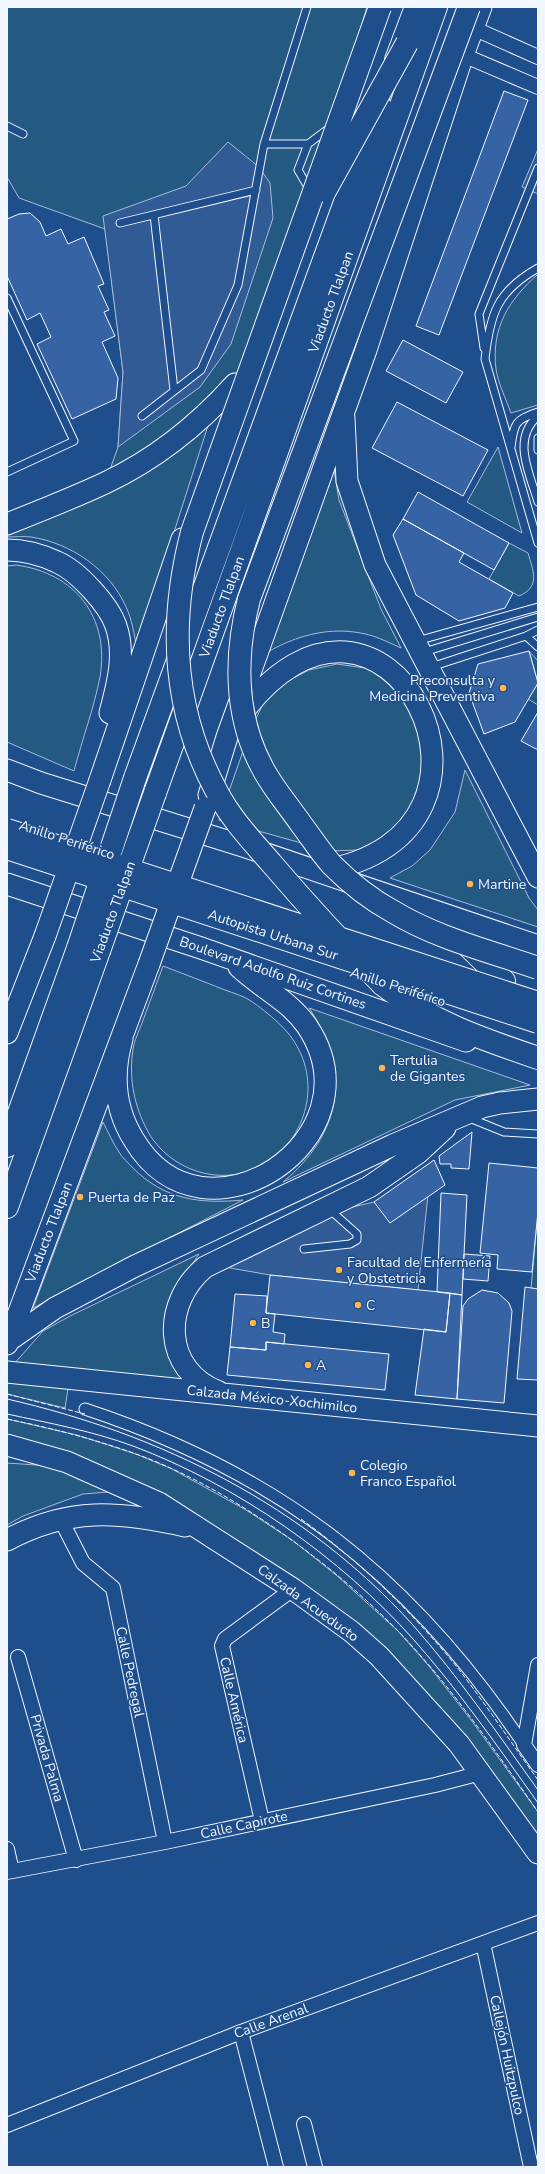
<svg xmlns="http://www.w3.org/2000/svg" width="545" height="2174" font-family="'Nunito Sans',sans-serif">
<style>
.green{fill:#245a82;stroke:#a8bbd7}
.parking{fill:#305b95;stroke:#a8bbd7}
.building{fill:#3563a3;stroke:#f2f6ff}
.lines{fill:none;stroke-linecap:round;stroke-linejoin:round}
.service-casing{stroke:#f2f6ff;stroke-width:9}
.pedestrian-casing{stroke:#f2f6ff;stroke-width:13}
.minor-casing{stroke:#f2f6ff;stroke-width:16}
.secondary-casing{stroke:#f2f6ff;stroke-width:23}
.motorway-casing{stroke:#f2f6ff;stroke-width:24}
.service{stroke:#1f4e8c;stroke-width:7}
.pedestrian{stroke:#1f4e8c;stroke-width:11}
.minor{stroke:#1f4e8c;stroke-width:14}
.secondary{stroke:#1f4e8c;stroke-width:21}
.motorway{stroke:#1f4e8c;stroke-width:22}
.tram{stroke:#f2f6ff;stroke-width:1}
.secondary-bridge-casing{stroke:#f2f6ff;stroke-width:23;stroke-linecap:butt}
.motorway-bridge-casing{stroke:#f2f6ff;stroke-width:24;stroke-linecap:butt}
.secondary-bridge{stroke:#1f4e8c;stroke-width:21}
.motorway-bridge{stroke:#1f4e8c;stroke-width:22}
.fence{stroke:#f2f6ff;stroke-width:1;stroke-dasharray:5 2;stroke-linecap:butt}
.poi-dot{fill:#ffb74d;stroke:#1f4e8c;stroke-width:1.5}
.labels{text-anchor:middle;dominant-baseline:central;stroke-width:3;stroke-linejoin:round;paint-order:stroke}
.street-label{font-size:14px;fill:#f2f6ff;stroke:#1f4e8c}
.poi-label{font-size:14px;fill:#f2f6ff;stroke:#1f4e8c;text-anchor:start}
</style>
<rect width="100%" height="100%" fill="#1f4e8c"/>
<!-- green -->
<path class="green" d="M7 7H367L350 63 257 325 233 383 106 481 118 447 123 372 105 229 19 198 7 177Z
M538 274V405L511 413C506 399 498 383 496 369 491 327 509 300 538 274Z
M212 413 137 648C134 635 132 619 126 607 110 570 71 543 31 537 24 536 15 537 7 537V535L97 496Z
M498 447 522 533 467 502Z
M332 458 339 500 381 609 401 648C392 644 382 639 373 636 330 623 289 637 253 661Z
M509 543 528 553C533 570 541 587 519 596L489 579Z
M16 565C75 573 110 617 100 677 94 708 82 740 74 771L7 742V566Z
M529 651 538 661V705L528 699 538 683Z
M337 664 365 668 390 679 410 696 433 770 402 828 358 850 330 851 219 820 250 731 263 704 284 683 309 670Z
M465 770 529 898 538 910V927L390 878 412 866 430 850 455 812Z
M163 966C184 974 205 982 225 990 233 993 244 996 251 1001 268 1013 290 1030 299 1050 322 1095 299 1152 252 1170 211 1186 163 1165 145 1126 133 1101 129 1076 133 1049 134 1041 139 1031 142 1023 149 1004 156 985 163 966Z
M309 1008 530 1085 455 1100 283 1182C342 1133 352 1072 309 1008Z
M103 1122C108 1132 113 1143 119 1152 122 1158 129 1163 133 1168 165 1200 200 1204 243 1200L33 1308Z
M538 1211V1289L531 1288Z
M199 1254C189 1269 164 1306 165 1323 166 1343 182 1366 193 1381L14 1364 43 1331 70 1316Z
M7 1376 69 1382 65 1408 7 1394Z
M7 1419 77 1435 136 1454 172 1469 246 1510 292 1540 335 1574 398 1631 429 1666 471 1720 538 1812V1845L444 1720 201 1524 7 1441Z
M7 1463 65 1467 133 1490 83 1494 23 1516 7 1525Z"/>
<!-- parking -->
<path class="parking" d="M228 142 259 167 270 183 273 218 231 344 200 387 118 447 123 372 103 216 186 186Z
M538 149V194L522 187Z
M428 1195 418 1290 270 1275 230 1268 222 1261 327 1213 374 1202Z"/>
<!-- building -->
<path class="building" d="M504 91 528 100 439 335 416 326Z
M30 213 40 222 46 236 61 229 68 244 84 237 104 284 98 286 109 310 104 312 115 336 102 342 118 378 116 399 72 419 37 344 51 337 40 313 27 320 7 276V219L19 214Z
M403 340 463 372 446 403 386 371Z
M397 402 488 450 463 496 372 448Z
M418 492 509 543 494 570 403 519Z
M403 519 464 553 459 562 513 593 505 608 459 621 416 595 393 535Z
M529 651 538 683 515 722 484 734 469 693 478 664Z
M538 712V750L521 741Z
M472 1132 469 1169 451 1168V1164H440L439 1156Z
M434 1160 445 1185 390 1223 374 1202Z
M489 1163 538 1168V1211L532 1272 497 1269 498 1255 480 1253Z
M441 1193 467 1195 462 1295 437 1292Z
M464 1254 490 1256 488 1281 463 1279Z
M270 1275 450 1293 446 1332 266 1313Z
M525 1287 538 1289V1380L517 1379Z
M482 1290 498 1293 509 1303 512 1311 504 1403 457 1399 463 1306 468 1299Z
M450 1293 462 1295 457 1399 415 1395 424 1329 446 1332Z
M235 1294 267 1296 266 1313 275 1314 273 1332 285 1334 284 1344 266 1342V1350L230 1347Z
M266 1342 389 1354 385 1390 227 1375 230 1347 266 1350Z"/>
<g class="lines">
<!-- service casing -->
<g class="service-casing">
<path id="service" d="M7 126 23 134
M264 144 307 7
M308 187 298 170 308 144 328 129
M154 215 174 390
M120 223 256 190
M538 268C497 291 490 314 485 359L538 543
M7 298 74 441 7 472
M484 348 479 314 538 168
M142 416 201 370 238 285 264 144H308
M538 416C511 439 530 474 538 502
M538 438V450
M511 447C514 423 515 420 538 412
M538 630 526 636 538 647
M417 641 538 607
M424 652 538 617
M431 667 526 636
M467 1117 504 1132 538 1134
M304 1249 350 1244 357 1240V1234L329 1209"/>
</g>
<!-- pedestrian casing -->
<g class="pedestrian-casing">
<path id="pedestrian" d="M85 1409C279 1473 411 1576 524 1745"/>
</g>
<!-- minor casing -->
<g class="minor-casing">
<path id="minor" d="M473 28 538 57
M463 55 538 87
M61 1520 83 1563 113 1588 165 1842
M18 1657 76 1860
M538 1665 524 1745 538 1765
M262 1821 222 1646 225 1639 293 1589
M7 1849 12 1871
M7 1872 165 1842 435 1785 481 1773
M483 1943 531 2167
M241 2032 276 2167
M304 2124 315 2167
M7 2125 241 2032 538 1923"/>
</g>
<!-- secondary casing -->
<g class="secondary-casing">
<path id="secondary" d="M344 418 347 481 375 565 538 877
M7 524C40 511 73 498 105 483 154 460 199 424 235 384
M7 550C24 550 42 555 57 562 78 571 109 605 116 626 126 655 117 686 110 713
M240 716C384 519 545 835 321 871
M7 770 41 783 246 847 538 946
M100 780 182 539
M209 795 227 737 366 350 463 55 481 7
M7 884 201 948 466 1041
M7 1033 45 936
M122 1039C112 1074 114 1108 134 1140 204 1257 382 1138 307 1026 289 1000 261 988 239 967
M8 1341 55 1308 133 1267 393 1145 482 1107 500 1103 538 1099
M7 1344 149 964
M7 1372 538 1426
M219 1392C162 1370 162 1303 205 1267L369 1187 418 1153 445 1128
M7 1445 67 1462 159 1503 293 1589 352 1632 379 1656 459 1744 538 1853
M7 1540C69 1507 118 1511 185 1526"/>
</g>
<!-- motorway casing -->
<g class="motorway-casing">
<path id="motorway" d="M396 60 416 7
M135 778 380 106
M155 793 436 7
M434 913 504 981
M382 984C429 1021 482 1039 538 1058
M7 1146 78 948
M7 1207 99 951"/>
</g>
<!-- service -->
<use href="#service" class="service"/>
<!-- pedestrian -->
<use href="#pedestrian" class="pedestrian"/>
<!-- minor -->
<use href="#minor" class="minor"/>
<!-- secondary -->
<use href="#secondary" class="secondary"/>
<!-- motorway -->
<use href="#motorway" class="motorway"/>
<!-- tram -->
<path class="tram" d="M7 1399C161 1434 305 1506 412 1624 458 1676 498 1734 538 1790
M7 1414C49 1423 92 1431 133 1446 237 1485 340 1557 414 1640 459 1691 499 1748 538 1803"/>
<!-- secondary-bridge casing -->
<g class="secondary-bridge-casing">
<path id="secondary-bridge" d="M45 936 100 780
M149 964 205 808"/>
</g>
<!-- motorway-bridge casing -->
<g class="motorway-bridge-casing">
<path id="motorway-bridge" d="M380 7 192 532C169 620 172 710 217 792 231 819 252 841 272 864 307 905 344 945 382 984
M469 7 249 599C235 654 234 715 262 767 272 787 288 805 301 824 311 837 321 853 332 865 350 883 370 899 392 911 436 938 489 951 538 968
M325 191 407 43
M7 830 538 1003
M7 848 538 1022
M78 948 135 778
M99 951 155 793"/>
</g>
<!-- secondary-bridge -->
<use href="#secondary-bridge" class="secondary-bridge"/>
<!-- motorway-bridge -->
<use href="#motorway-bridge" class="motorway-bridge"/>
<!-- fence -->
<path class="fence" d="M7 1394 85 1414
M7 1419C51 1428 94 1439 136 1454 226 1486 331 1562 398 1631 450 1685 495 1750 538 1812
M301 1519C358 1560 408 1608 453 1662 483 1700 510 1741 538 1780"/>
</g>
<!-- markers -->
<g class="poi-dot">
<circle cx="503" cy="688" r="4"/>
<circle cx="470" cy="884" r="4"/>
<circle cx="382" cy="1068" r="4"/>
<circle cx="80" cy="1197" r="4"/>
<circle cx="339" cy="1270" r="4"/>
<circle cx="358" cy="1305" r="4"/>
<circle cx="253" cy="1323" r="4"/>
<circle cx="308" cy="1365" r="4"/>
<circle cx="352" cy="1473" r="4"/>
</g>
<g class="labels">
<!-- street labels -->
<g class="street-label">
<text transform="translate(331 302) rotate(-70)">Viaducto Tlalpan</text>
<text transform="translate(222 607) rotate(-70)">Viaducto Tlalpan</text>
<text transform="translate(67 840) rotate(18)">Anillo Periférico</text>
<text transform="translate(113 912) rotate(-70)">Viaducto Tlalpan</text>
<text transform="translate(273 935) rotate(18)">Autopista Urbana Sur</text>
<text transform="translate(273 973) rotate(19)">Boulevard Adolfo Ruiz Cortines</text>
<text transform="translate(398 987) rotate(18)">Anillo Periférico</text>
<text transform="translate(49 1232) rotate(-69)">Viaducto Tlalpan</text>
<text transform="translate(272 1399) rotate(6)">Calzada México-Xochimilco</text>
<text transform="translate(308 1603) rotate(36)">Calzada Acueducto</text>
<text transform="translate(130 1672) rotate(78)">Calle Pedregal</text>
<text transform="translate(234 1700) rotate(77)">Calle América</text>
<text transform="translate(47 1758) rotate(74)">Privada Palma</text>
<text transform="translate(244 1825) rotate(-12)">Calle Capirote</text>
<text transform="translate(271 2021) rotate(-20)">Calle Arenal</text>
<text transform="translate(507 2055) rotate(78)">Callejón Huitzpulco</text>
</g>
<!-- poi labels -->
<g class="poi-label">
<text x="495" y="680" text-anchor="end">Preconsulta y<tspan x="495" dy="16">Medicina Preventiva</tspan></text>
<text x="478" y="884">Martine</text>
<text x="390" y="1060">Tertulia<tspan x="390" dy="16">de Gigantes</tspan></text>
<text x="88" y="1197">Puerta de Paz</text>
<text x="347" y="1262">Facultad de Enfermería<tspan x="347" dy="16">y Obstetricia</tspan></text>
<text x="366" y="1305">C</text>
<text x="261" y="1323">B</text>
<text x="316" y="1365">A</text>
<text x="360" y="1465">Colegio<tspan x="360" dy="16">Franco Español</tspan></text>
</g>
</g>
<!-- border -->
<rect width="545" height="2174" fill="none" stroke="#f2f6ff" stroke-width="16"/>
</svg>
